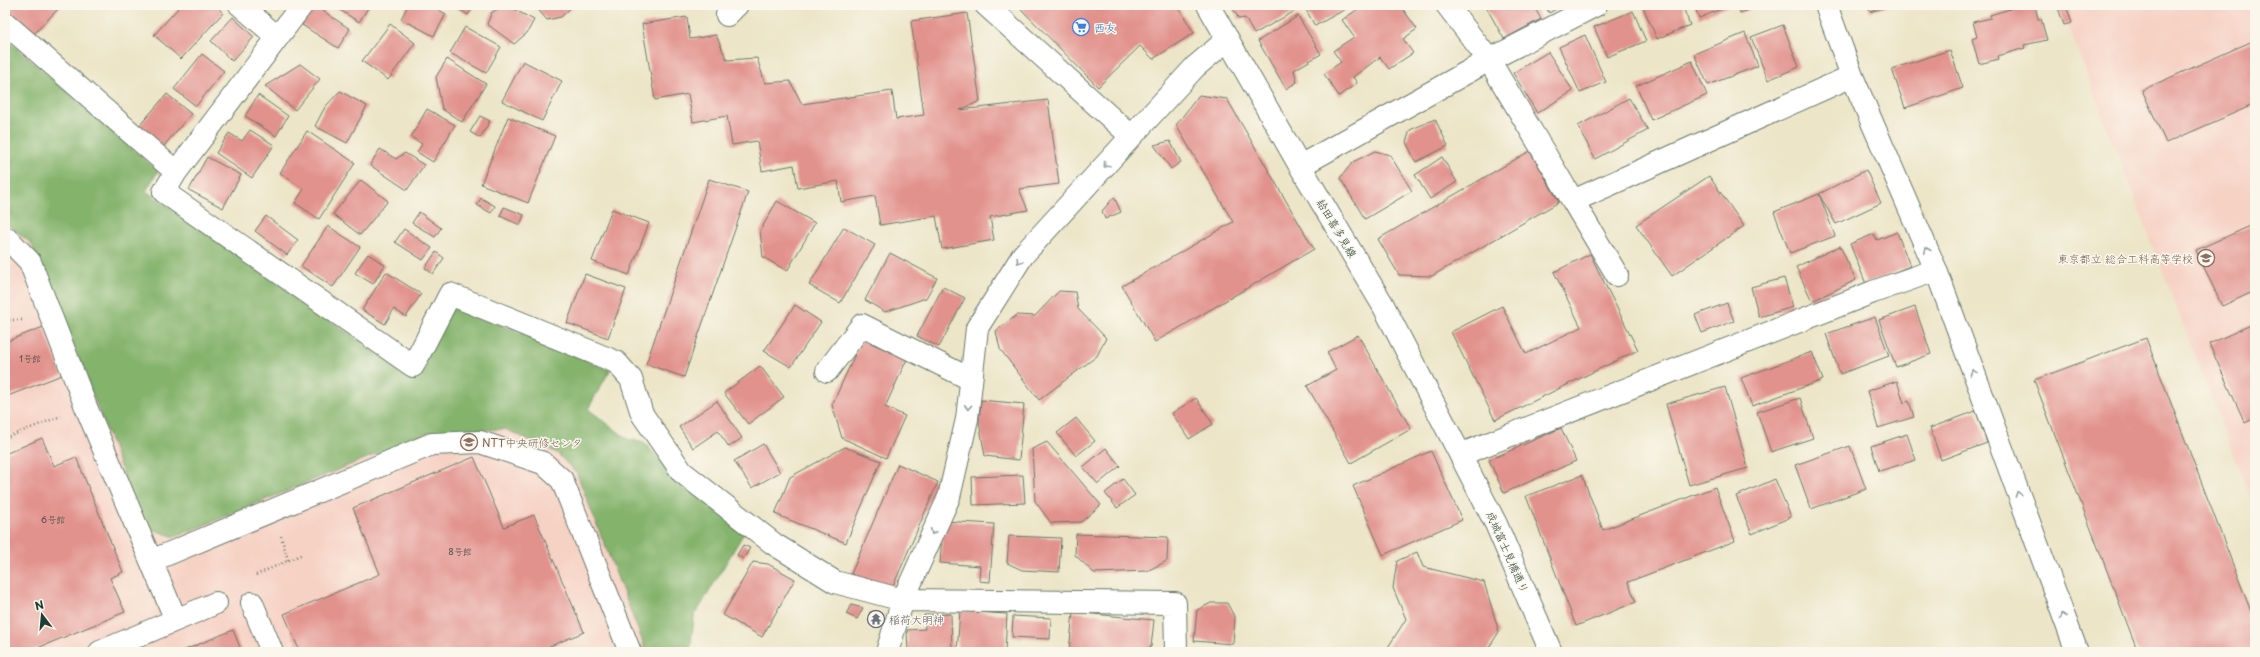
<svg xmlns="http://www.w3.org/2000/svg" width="2260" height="657" font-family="'Playpen Sans','Klee One',sans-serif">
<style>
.built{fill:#f6d2c4}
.forest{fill:#84b36c;stroke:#527850}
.building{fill:#e2928d}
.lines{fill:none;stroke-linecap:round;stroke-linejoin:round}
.minor-casing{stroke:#677868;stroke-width:24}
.path{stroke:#677868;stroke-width:2.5;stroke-dasharray:1 3;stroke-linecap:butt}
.minor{stroke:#fff;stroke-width:22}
.oneway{stroke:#8f9e9a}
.labels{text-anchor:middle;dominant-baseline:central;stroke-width:3;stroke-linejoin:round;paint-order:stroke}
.number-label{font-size:9px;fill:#50524a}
.shop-label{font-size:11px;fill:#366cbe;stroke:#fbf7ec;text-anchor:start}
.street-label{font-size:11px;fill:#1f3d34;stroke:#fbf7ec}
.education-label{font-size:11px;fill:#785e54;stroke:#fbf7ec;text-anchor:end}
.worship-label{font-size:11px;fill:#5b616d;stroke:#fbf7ec;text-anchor:start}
</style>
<rect width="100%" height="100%" fill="#fbf7ec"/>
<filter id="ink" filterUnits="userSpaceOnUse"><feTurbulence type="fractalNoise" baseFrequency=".025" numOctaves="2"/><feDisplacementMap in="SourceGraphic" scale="8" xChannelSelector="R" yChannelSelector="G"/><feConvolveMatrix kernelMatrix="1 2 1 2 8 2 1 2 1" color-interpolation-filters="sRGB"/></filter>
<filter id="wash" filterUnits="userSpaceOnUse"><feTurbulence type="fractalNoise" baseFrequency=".012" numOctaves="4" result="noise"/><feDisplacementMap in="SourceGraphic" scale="16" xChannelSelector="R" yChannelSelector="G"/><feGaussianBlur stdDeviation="0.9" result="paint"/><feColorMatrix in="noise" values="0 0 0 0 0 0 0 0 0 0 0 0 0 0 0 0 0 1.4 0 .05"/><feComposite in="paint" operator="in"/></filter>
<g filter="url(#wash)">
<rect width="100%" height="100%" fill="#ece5c8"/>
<!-- built -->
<path class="built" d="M2060 5H2255V511Z
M8 225 31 243 64 320 176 537 430 432 505 429 557 453 577 474 644 645 643 652H5V226Z"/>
<!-- forest -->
<path class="forest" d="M5 38 158 171 146 191 415 380 449 310 458 307 610 370 588 409 629 440 642 441 679 479 745 531 694 617 690 652H643L644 645 577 474 557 453 505 429 430 432 175 537 143 526 64 320 31 243 8 225 5 226Z"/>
<g id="blocks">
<!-- building -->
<path class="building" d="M8 5H62L29 39 5 15V8Z
M181 5H215L223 13 181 59 154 35Z
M255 5H268L263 12Z
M314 5 350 29 338 48 302 25Z
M332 5H370L359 22Z
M408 5H430L446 14 434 36 401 19Z
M452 5H475L468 15Z
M506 5 534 20 527 33 514 44 487 24 492 12Z
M534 5H574L561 17 547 20Z
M1017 5H1177L1194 33 1153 59 1140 46 1098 87Z
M1235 5H1353L1315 26 1304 6 1254 34 1245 18 1239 19 1233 9Z
M1364 5H1400L1417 29 1403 39 1413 53 1389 69 1380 57 1353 77 1357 83 1339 96 1324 74 1341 62 1333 51 1354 37 1342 20Z
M1485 5H1533L1541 19 1504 39Z
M1545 5H1564L1549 13Z
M1642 5H1682L1690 25 1657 39Z
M1694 5H1731L1699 18Z
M1737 5H1761L1740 13Z
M1868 5H1892L1870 12Z
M2035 5 2038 19H2041L2047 40 2024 45 2025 48 1998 56 1999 59 1979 64 1972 39 1977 37 1973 22 1991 18 1990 15 2010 9V6Z
M2057 5H2066L2072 23 2064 25Z
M1633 11 1646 41 1607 57 1594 27Z
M967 13 980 101 960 110 1048 100 1059 184 1019 189 1028 210 990 217 994 240 942 249 936 216 880 225 875 196 841 202 838 181 798 188 794 165 762 171 757 141 732 145 727 116 693 122 688 94 655 100 642 24 687 17 690 39 716 35 727 60 757 58 765 83 790 81 802 104 892 91 896 119 924 115 911 21Z
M1298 16 1321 54 1294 70 1297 82 1286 89 1258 41Z
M233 17 254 37 232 61 211 41Z
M390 24 415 43 388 80 362 61Z
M1783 25 1799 67 1768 80 1751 37Z
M465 27 501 47 486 73 450 53Z
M1745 33 1758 66 1708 85 1694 54Z
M1585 35 1606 82 1580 93 1559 47Z
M2255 40V104L2166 143 2142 90Z
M1950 50 1963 88 1905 108 1892 69Z
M1548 52 1573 91 1537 113 1513 73Z
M202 54 224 71 196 106 174 89Z
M447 59 486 84 462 122 442 109 436 77Z
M523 61 562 81 542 121 502 101Z
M1692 61 1707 95 1651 120 1636 86Z
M300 64 320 79 295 110 265 86Z
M340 91 367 106 347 143 315 126 325 107Z
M167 94 191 114 163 147 139 126Z
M258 95 288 116 276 136 245 116Z
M1199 95 1227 99 1314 249 1155 342 1122 286 1233 222 1176 125Z
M1629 98 1648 130 1595 159 1578 126Z
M427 109 455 125 433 162 417 152 422 144 411 137Z
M480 116 490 121 480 138 470 132Z
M508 117 555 136 528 203 481 184Z
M1435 119 1448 146 1416 162 1406 142 1410 130Z
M250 130 274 145 252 178 216 153 229 133 242 141Z
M307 131 355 163 319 219 295 203 304 189 280 173Z
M1170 141 1181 162 1171 169 1154 145Z
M380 149 396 159 405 153 424 165 407 190 370 165Z
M1375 151 1390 155 1412 191 1365 219 1340 178 1353 162Z
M1530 151 1559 202 1432 276 1399 275 1378 239Z
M207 157 241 175 223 208 189 190Z
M1442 157 1457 182 1430 199 1415 175Z
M1866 170 1881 203 1836 224 1819 194Z
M1709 176 1744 226 1672 276 1636 225Z
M709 179 748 192 684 377 646 364Z
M361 180 388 201 360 235 333 214Z
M1819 194 1835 236 1790 253 1774 212Z
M1114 197 1121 212 1105 219 1102 211Z
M481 198 495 206 491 213 477 205Z
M777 201 815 223 787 271 763 257 760 231Z
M504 207 524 215 520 225 500 216Z
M612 209 649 223 629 275 592 261Z
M419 212 441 228 435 237 412 223Z
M266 216 298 240 287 255 255 231Z
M2255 224V291L2222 306 2196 250Z
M328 226 360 247 333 287 301 266Z
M844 227 875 245 840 303 809 285Z
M404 229 432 248 423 260 395 242Z
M1897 232 1910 266 1866 284 1850 244 1874 234 1877 240Z
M1840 246 1856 280 1812 301 1796 267Z
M436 252 444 258 433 274 425 268Z
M890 253 937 278 926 298 885 312 865 300Z
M368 254 385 265 373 284 355 273Z
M1590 254 1638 350 1495 420 1451 332 1502 306 1526 354 1581 327 1554 272Z
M386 272 421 294 406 317 394 309 385 324 362 310Z
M585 274 626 289 608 338 567 323Z
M1784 278 1793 307 1759 317 1751 287Z
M943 287 965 298 939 347 917 336Z
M1059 291 1075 292 1078 309 1106 338 1097 356 1039 400 1000 349 996 331 1017 315 1035 316Z
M1727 303 1734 321 1702 333 1695 315Z
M795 305 821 322 791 367 764 351Z
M1915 307 1931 354 1896 367 1879 320Z
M1875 317 1889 356 1840 374 1826 334Z
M2255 323V418L2245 423 2209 344Z
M43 327 62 375 5 397V342Z
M1358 335 1411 429 1351 463 1307 386 1336 370 1327 352Z
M2146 338 2255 622V652H2138L2034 380Z
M862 339 907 359 885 407 905 416 886 458 842 438 832 405Z
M1812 352 1823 380 1752 406 1741 378Z
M760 366 784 397 748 424 724 393Z
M1897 381 1904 403 1909 401 1914 417 1878 428 1867 391Z
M1725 387 1748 468 1689 485 1666 404Z
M1196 398 1213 424 1189 439 1172 413Z
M1800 398 1813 438 1771 452 1757 412Z
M981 400 1024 404 1019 460 985 456 979 422Z
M717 401 742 438 729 447 718 431 693 448 679 427Z
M1976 411 1987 443 1941 460 1930 428Z
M1076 418 1095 441 1076 456 1057 433Z
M1561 428 1576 461 1504 493 1489 460Z
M1907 434 1916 460 1879 471 1871 446Z
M42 438 54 466 76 457 123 572 110 578 125 612 28 652H5V454Z
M1047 442 1101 505 1081 522 1051 523 1035 501 1032 449Z
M763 444 780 472 752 488 734 461Z
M1850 446 1866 489 1811 509 1795 465Z
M845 447 881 461 846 543 775 514 790 477Z
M1106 448 1120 466 1098 484 1083 467Z
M1431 451 1462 520 1383 555 1353 486Z
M474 457 504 527 534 515 584 632 536 652H300L284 614 380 574 353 508Z
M898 464 938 482 891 591 851 574Z
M1023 475 1025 503 973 505 972 477Z
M1582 475 1603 530 1715 487 1735 541 1628 582 1636 602 1576 626 1526 496Z
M1123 479 1135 495 1117 508 1105 493Z
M1775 479 1791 517 1752 534 1736 496Z
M943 521 994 524 990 582 979 581 980 566 940 563Z
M1076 534 1168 537 1167 561 1147 571 1094 573 1075 555Z
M1009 536 1061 538 1059 572 1022 570 1007 563Z
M743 545 750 548 743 559 737 555Z
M1417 552 1423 567 1484 582 1499 632 1486 652H1385L1406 619 1393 588 1397 561Z
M753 562 768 564 795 579 762 637 723 615Z
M1211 603H1227L1235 618 1233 644 1194 641 1197 610Z
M851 605 863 608 857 619 846 614Z
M960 611 1007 614 1005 652H957Z
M870 612 883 615 880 625 869 622Z
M1073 612 1154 620 1151 647 1134 652H1069Z
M951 614 952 652H908L907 630 925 629 924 615Z
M1013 616 1051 618 1050 639 1012 637Z
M233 630 242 652H180Z"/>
</g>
</g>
<g filter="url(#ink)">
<use href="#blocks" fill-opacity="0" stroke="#677868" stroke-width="1"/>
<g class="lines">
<!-- minor casing -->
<g class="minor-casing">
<path id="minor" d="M240 5 277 37
M986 5 1131 136
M1208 5 1300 166 1383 305 1496 524 1551 652
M1447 5 1489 60 1573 201 1852 76
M1826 5 1852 76 1936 270 2077 652
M727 15 737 5
M5 23 176 172 302 5
M1300 166 1489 60 1596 5
M176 172 164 192 413 366 450 294 616 362 631 379 642 414 682 472 774 544 835 582 903 600 1175 603 1176 652
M1573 201 1617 275
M5 239H8L30 262 86 407 151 561 432 444 480 442 543 463 562 480 630 652
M827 371 862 325 970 379
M1462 454 1873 292 1936 270
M151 561 176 620
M252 603 272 652
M100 652 216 603
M887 652 903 600 949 497 967 419 977 328 1023 255 1195 67 1228 39"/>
</g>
<!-- path -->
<path class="path" d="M5 320H22
M5 438 61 416
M281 536 288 560
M256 575 303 554"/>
<!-- minor -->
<use href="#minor" class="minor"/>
</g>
<!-- one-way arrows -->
<defs><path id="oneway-chevron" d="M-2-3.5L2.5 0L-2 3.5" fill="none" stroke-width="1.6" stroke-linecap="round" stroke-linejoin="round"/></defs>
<g class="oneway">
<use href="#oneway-chevron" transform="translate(1106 165) rotate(131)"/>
<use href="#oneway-chevron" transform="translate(1927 250) rotate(-113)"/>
<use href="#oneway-chevron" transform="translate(1019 261) rotate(122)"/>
<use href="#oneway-chevron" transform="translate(1973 372) rotate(-110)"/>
<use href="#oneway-chevron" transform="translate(968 407) rotate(94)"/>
<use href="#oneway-chevron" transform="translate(2018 494) rotate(-110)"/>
<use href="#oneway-chevron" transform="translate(933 532) rotate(114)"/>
<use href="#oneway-chevron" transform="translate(2063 616) rotate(-111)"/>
</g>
</g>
<!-- icons -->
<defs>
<g id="supermarket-ring" transform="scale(0.9)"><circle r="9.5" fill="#fbf7ec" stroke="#3f7fe0" stroke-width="1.5"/><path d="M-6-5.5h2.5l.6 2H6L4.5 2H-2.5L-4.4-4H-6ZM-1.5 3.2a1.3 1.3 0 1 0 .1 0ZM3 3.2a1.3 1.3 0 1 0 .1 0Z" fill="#3f7fe0"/></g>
<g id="school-ring" transform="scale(0.9)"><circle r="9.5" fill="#fbf7ec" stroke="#8d6e63" stroke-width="1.5"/><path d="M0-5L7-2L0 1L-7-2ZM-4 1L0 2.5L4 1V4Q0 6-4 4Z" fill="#8d6e63"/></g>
<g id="temple-ring" transform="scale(0.9)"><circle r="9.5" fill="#fbf7ec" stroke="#6b7280" stroke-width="1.5"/><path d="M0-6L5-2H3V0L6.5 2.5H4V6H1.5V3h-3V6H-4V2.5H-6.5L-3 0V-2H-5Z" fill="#6b7280"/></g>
</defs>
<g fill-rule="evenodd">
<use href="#supermarket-ring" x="1081" y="27"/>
<use href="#school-ring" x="2206" y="258"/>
<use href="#school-ring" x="469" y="442"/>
<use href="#temple-ring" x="876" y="619"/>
</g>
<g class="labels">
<!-- number labels -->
<g class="number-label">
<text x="30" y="358">1号館</text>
<text x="53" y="519">6号館</text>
<text x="460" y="551">8号館</text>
</g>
<!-- shop labels -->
<g class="shop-label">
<text x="1094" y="27">西友</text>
</g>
<!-- street labels -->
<g class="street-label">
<text transform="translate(1337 228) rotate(59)">給田喜多見線</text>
<text transform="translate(1508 552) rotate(66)">成城富士見橋通り</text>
</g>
<!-- education labels -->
<g class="education-label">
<text x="2193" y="258">東京都立 総合工科高等学校</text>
<text x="482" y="442" text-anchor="start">NTT中央研修センタ</text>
</g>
<!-- worship labels -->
<g class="worship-label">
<text x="889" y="619">稲荷大明神</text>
</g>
</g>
<!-- margin -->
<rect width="2260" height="657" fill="none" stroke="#fbf7ec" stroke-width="20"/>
<!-- north arrow -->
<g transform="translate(42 615) rotate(344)" stroke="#fbf7ec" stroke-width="3" paint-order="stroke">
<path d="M0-3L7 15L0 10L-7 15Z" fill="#1f3d34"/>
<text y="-6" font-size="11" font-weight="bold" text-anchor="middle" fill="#1f3d34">N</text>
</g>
</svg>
